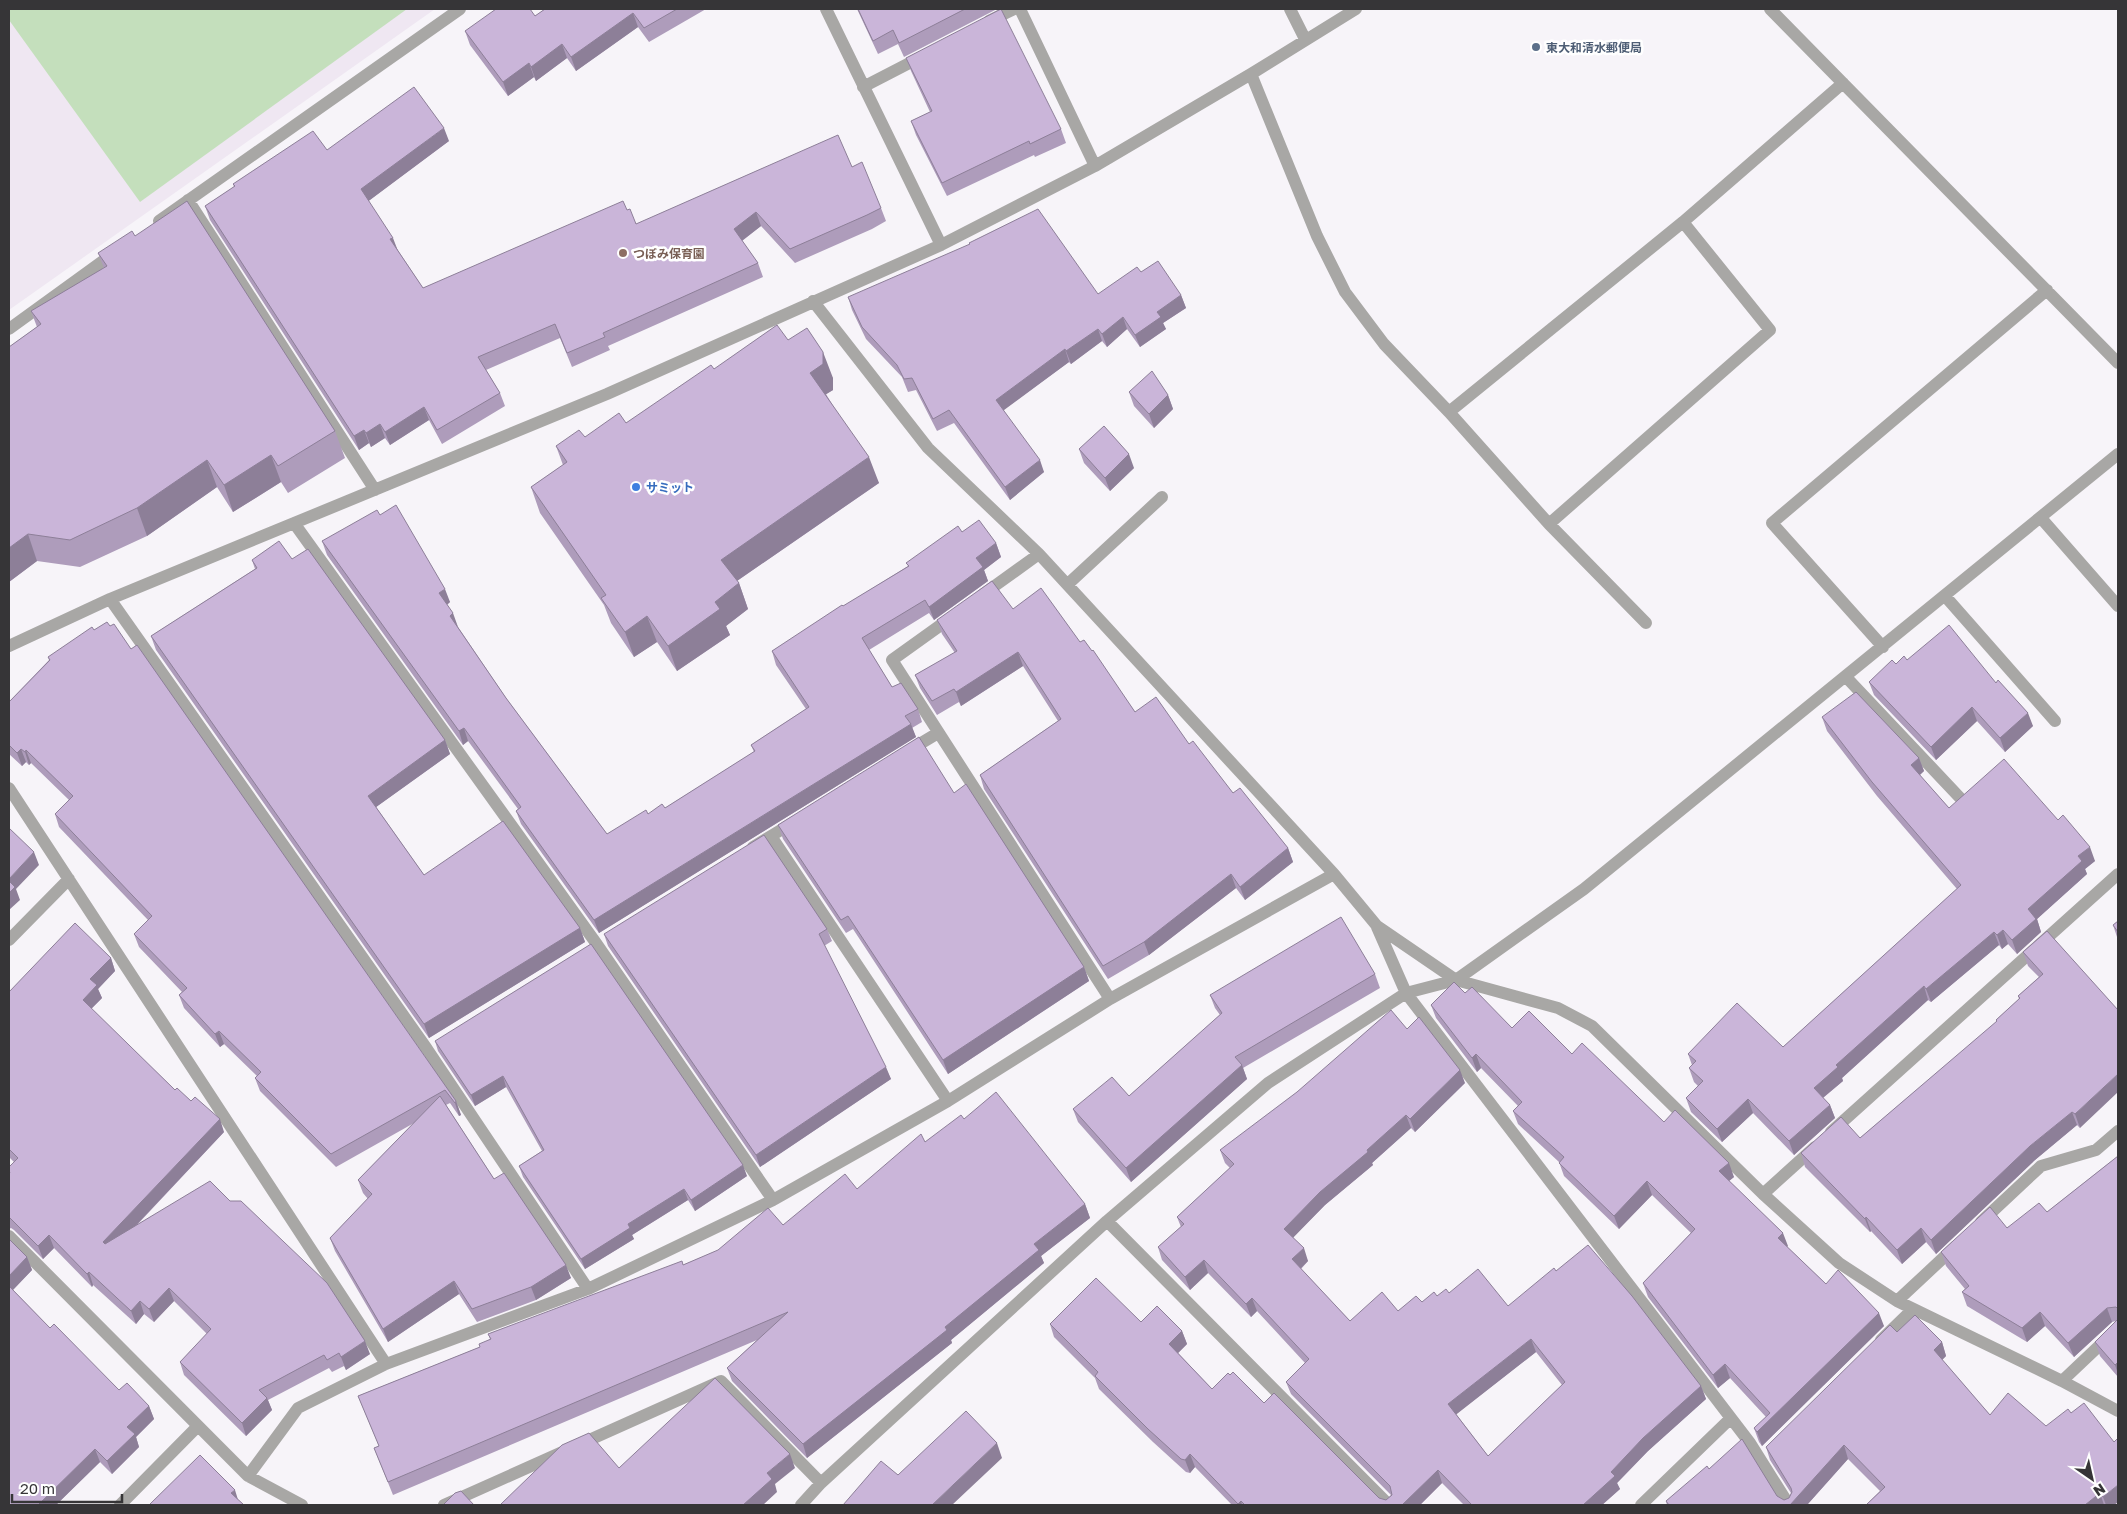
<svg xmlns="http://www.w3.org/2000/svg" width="2127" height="1514" font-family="'Golos Text','Noto Sans JP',sans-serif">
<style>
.built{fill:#efe7f2}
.green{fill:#c4dfbc}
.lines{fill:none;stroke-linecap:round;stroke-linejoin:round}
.minor{stroke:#a8a7a5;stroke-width:12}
.wall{fill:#ae9cbb;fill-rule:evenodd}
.shaded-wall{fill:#8d7f98}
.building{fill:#cab5d9;stroke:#8d7f98;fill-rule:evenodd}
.service-dot{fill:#5c6f8a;stroke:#fff;stroke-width:2}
.education-dot{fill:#8d6e63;stroke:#fff;stroke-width:2}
.shop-dot{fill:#3f7fe0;stroke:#fff;stroke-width:2}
.labels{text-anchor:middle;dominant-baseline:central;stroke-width:5;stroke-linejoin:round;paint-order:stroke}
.service-label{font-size:12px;font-weight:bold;fill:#4e5e75;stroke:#fff;text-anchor:start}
.education-label{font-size:12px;font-weight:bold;fill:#785e54;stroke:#fff;text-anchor:start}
.shop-label{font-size:12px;font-weight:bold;fill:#366cbe;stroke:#fff;text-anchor:start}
</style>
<rect width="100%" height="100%" fill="#f7f4f9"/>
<!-- built -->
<path class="built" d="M9 9H435L9 310Z"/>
<!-- green -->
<path class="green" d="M9 9H407L140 202 9 20Z"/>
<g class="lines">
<!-- minor -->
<path class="minor" d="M826 9 941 245
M1020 9 1095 166
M1290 9 1305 39
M1770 9 2118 363
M989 21 1014 9
M1251 74 1317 236 1345 292 1384 344 1449 412 1549 524 1646 623
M863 87 923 56
M188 200 375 490
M159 221 460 9
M813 301 928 448 1039 554 1334 874 1377 926 1456 980 1558 1008 1592 1026 1763 1194 1839 1263 1897 1301 2062 1381 2118 1411
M9 329 114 253
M1449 412 1683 222 1843 83
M2041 518 2118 606
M294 523 596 943 773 1200
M1549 524 1770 330 1683 222
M1068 584 1162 497
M982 595 1039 554
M1945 596 2055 721
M110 599 427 1049 588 1289
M952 617 892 660 1110 999
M9 646 110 599 607 394 941 245 1095 166 1251 74 1356 9
M1883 647 1772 523 2047 290
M1846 677 1963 801
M908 751 938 733
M9 788 386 1364
M771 836 948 1101
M753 847 794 822
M1377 927 1406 993 1750 1443 1789 1505
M9 940 69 879
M1831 1132 2118 874
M1763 1194 1815 1147
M1107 1221 1389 1505
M1981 1222 2041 1166 2096 1150 2118 1131
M9 1236 248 1476 302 1505
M1897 1301 1956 1246
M1881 1340 1913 1309
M2062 1381 2118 1328
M248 1476 298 1408 386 1364 588 1289 773 1200 948 1101 1110 999 1334 874
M120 1505 197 1427
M444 1505 721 1381 821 1483
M801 1505 821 1483 1107 1221 1268 1083 1406 993 1456 980 1584 889 2118 454
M1641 1505 1731 1418"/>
</g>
<!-- wall -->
<path class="wall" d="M545 9H706L649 42 638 27 576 71 567 58 536 81 534 77 508 96 470 45 465 31 535 16Z
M857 9H997L904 57 898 44 878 54Z
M906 58 1061 129 1066 143 1035 157 1034 155 947 196 916 135 911 121 930 112 911 71Z
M449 141 368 201 397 249 423 288 627 210 636 224 852 167 881 208 886 221 872 229 795 263 761 226 742 241 758 263 763 277 608 346 610 350 572 367 560 338 486 370 500 393 505 406 442 444 429 420 390 445 385 438 371 447 369 443 359 450 210 220 205 206 234 187 233 184 327 150Z
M135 236 335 431 345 458 288 493 281 482 233 512 217 487 147 536 80 567 37 561 9 582V347L37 327 31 311 104 268 98 253Z
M1141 272 1181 295 1186 308 1163 323 1166 329 1140 347 1127 329 1107 347 1102 341 1071 364 1069 362 1003 410 1044 472 1010 500 954 423 937 431 916 390 908 392 902 377 866 339 852 310 848 297 1098 294Z
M788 340 833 378V390L826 394 879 483 737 581 739 583 748 609 726 626 730 635 677 671 657 642 634 657 611 623 604 605 540 513 531 487 563 465 556 446 585 437 626 423 714 369Z
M1129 392 1168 395 1173 409 1154 428 1134 406Z
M1079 449 1134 468 1110 491 1084 463Z
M380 515 450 602 447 605 458 627 506 698 607 834 648 814 665 808 754 752 751 745 806 709 776 665 772 651 908 566 906 563 962 532 996 543 1001 557 984 570 988 581 934 620 929 613 869 650 892 687 918 709 922 722 912 728 916 737 599 933 521 824 516 811 518 809 468 741 463 745 327 555 322 541Z
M292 559 445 740 450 754 376 807 424 875 580 928 585 942 429 1038 156 650 151 636 255 569 252 560Z
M1013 609 1080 642 1135 712 1189 744 1233 793 1288 848 1293 862 1245 900 1236 888 1149 955 1108 979 984 789 980 775 1058 721 1023 666 961 706 959 702 937 715 920 688 915 675 955 653 942 634 937 620Z
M110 626 131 649 456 1101 461 1115 459 1116 450 1103 446 1105 494 1179 571 1278 536 1300 477 1322 459 1294 388 1342 335 1251 330 1238 368 1199 363 1193 358 1180 414 1123 336 1167 260 1091 255 1078 257 1076 224 1044 220 1047 184 1008 179 995 182 992 139 947 134 934 148 920 59 827 55 814 69 800 31 763 29 765 26 762 22 766 9 754V702L49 660 48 657 94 630Z
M1907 660 1996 683 2033 726 2005 752 1977 721 1936 760 1874 695 1869 682 1896 664Z
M1822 717 1919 758 1924 771 1919 775 1949 808 2058 820 2095 861 2085 869 2087 874 2037 919 2041 932 2017 954 2008 944 2002 949 1999 945 1931 1002 1928 1000 1842 1078 1843 1081 1823 1098 1830 1105 1835 1118 1794 1155 1753 1113 1722 1142 1691 1112 1686 1098 1698 1086 1694 1082 1689 1068 1692 1065 1688 1054 1783 1047 1957 889 1877 796 1827 731Z
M954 793 1084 967 1089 981 948 1074 853 929 846 933 783 839 778 825Z
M2118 921V940L2113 925Z
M827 929 832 941 824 946 891 1079 760 1167 608 946 604 934Z
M2047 931 2080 1128 2077 1125 2035 1160 1936 1254 1926 1242 1902 1264 1871 1231 1870 1232 1805 1167 1801 1153 1860 1138 1997 1022 1996 1020 2019 999 2018 996 2039 977 2028 966 2023 952Z
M111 958 115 971 98 989 102 998 91 1009 175 1090 224 1132 136 1226 370 1354 346 1370 344 1366 332 1372 329 1368 268 1400 272 1410 246 1436 184 1375 180 1362 207 1334 174 1301 154 1322 144 1314 136 1324 93 1285 92 1287 54 1248 43 1259 14 1230 11 1228 9 1229V1167L14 1162 9 1157V992Z
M1375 974 1380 988 1243 1068 1247 1079 1131 1182 1078 1122 1073 1109 1129 1096 1220 1015 1215 1008 1210 995Z
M1465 993 1512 1028 1572 1054 1664 1122 1734 1177 1729 1181 1787 1247 1826 1284 1884 1326 1762 1446 1759 1442 1754 1428 1766 1417 1730 1378 1718 1388 1648 1297 1643 1283 1691 1233 1652 1195 1619 1229 1564 1176 1559 1162 1518 1124 1513 1111 1518 1106 1481 1068 1477 1072 1436 1018 1431 1005Z
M435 1041 747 1176 695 1211 688 1200 632 1235 634 1239 585 1269 523 1177 519 1166 542 1151 506 1087 475 1106 438 1051Z
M1465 1083 1415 1132 1411 1128 1372 1163 1373 1165 1325 1205 1293 1237 1308 1261 1301 1269 1350 1321 1398 1311 1422 1302 1437 1296 1449 1293 1508 1306 1556 1271 1701 1386 1706 1399 1648 1451 1617 1483 1620 1489 1602 1505H1464L1442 1483 1420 1505H1232L1195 1467 1190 1473 1186 1472 1153 1442 1099 1389 1095 1378 1054 1337 1050 1324 1141 1322 1182 1331 1187 1344 1178 1353 1212 1389 1264 1403 1379 1498 1386 1500 1391 1495 1291 1394 1286 1382 1305 1363 1257 1311 1251 1317 1208 1273 1190 1290 1162 1260 1158 1247 1181 1227 1177 1217 1230 1168 1225 1163 1220 1150ZM1536 1352 1562 1385 1488 1456 1456 1414Z
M964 1119 1085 1204 1090 1218 1041 1256 1044 1263 951 1340 952 1343 807 1458 732 1381 727 1368 757 1340 393 1495 374 1448 379 1446 358 1396 480 1347 490 1339 488 1334 683 1265 783 1225 857 1189 925 1142Z
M2118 1156V1377L2100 1356 2095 1342 2116 1321 2112 1322 2074 1357 2045 1326 2027 1342 1967 1306 1962 1292 1965 1289 1946 1266 1941 1252 2047 1212Z
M9 1239 27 1257 32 1270 13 1290 50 1328 119 1390 149 1406 154 1419 136 1437 139 1447 112 1474 100 1462 56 1505H9Z
M1942 1342 1946 1356 1942 1360 1990 1415 2118 1502 2114 1505H1866L1880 1491 1848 1459 1807 1505H1667L1666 1501 1709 1469 1777 1496 1784 1500 1789 1498 1791 1493 1770 1460 1766 1447Z"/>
<!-- shaded-wall -->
<path class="shaded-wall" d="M633 13 638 27 576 71 571 57Z
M562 44 567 58 536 81 531 67Z
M529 63 534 77 508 96 503 82Z
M444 128 449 141 366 203 361 189Z
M756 212 761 226 739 243 734 229Z
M393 238 398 251 390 239Z
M1181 295 1186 308 1163 323 1166 329 1140 347 1135 335 1157 312Z
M1123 317 1127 329 1107 347 1102 334Z
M1098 329 1102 341 1071 364 1066 351Z
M1065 349 1069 362 1000 413 996 400Z
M823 352 833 378V390L820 398 810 373Z
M1168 395 1173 409 1154 428 1149 414Z
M424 407 429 420 390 445 385 432Z
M380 424 385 438 371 447 366 433Z
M364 430 369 443 359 450 354 436Z
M1129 454 1134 468 1110 491 1105 478Z
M271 455 281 482 233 512 224 485Z
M869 457 879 483 731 585 721 560Z
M207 460 217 487 147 536 137 508Z
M1040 460 1044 472 1010 500 1005 487Z
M28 534 37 561 9 582V548Z
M996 543 1001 557 984 570 988 581 934 620 929 607 976 558Z
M739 583 748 609 726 626 730 635 677 671 668 646 715 602Z
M445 589 450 602 444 607 439 593Z
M453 613 458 627 450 616Z
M647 616 657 642 634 657 625 632Z
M1018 652 1023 666 961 706 956 692Z
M1972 707 1977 721 1936 760 1931 747Z
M2028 713 2033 726 2005 752 2000 738Z
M911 724 916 737 599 933 594 920Z
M464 728 468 741 463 745 459 731Z
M445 740 450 754 372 810 368 796Z
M21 749 26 762 22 766 17 753Z
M26 750 31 763 29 765 25 752Z
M1919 758 1924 771 1916 779 1911 765Z
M2090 847 2095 861 2085 869 2087 874 2037 919 2041 932 2017 954 2012 940 2028 909 2078 856Z
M1288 848 1293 862 1245 900 1240 887Z
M34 852 39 865 16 889 20 900 9 910V879Z
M1231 874 1236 888 1149 955 1144 942Z
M580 928 585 942 429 1038 424 1024Z
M2003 930 2008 944 2002 949 1997 935Z
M1994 932 1999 945 1931 1002 1926 989Z
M111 958 115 971 98 989 102 998 87 1013 83 1000 90 979Z
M1084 967 1089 981 948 1074 943 1060Z
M1924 986 1928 1000 1842 1078 1843 1081 1819 1101 1814 1088 1836 1065Z
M219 1031 224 1044 220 1047 215 1034Z
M1476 1054 1481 1068 1477 1072 1472 1058Z
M1242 1065 1247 1079 1131 1182 1126 1168Z
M886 1067 891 1079 760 1167 756 1155Z
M1460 1070 1465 1083 1415 1132 1410 1119Z
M2118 1074V1092L2080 1128 2075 1114Z
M503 1076 506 1087 475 1106 471 1095Z
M1748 1099 1753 1113 1722 1142 1717 1129Z
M456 1101 461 1115 459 1116 455 1103Z
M1830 1105 1835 1118 1794 1155 1789 1141Z
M2072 1112 2077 1125 2035 1160 1936 1254 1931 1240 2030 1146Z
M1406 1115 1411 1128 1372 1163 1373 1165 1325 1205 1289 1242 1284 1229 1320 1192Z
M220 1119 224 1132 108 1255 103 1242Z
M1729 1163 1734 1177 1724 1185 1719 1171Z
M743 1165 747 1176 695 1211 691 1200Z
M1647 1181 1652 1195 1619 1229 1614 1216Z
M684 1189 688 1200 632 1235 634 1239 585 1269 581 1259 628 1224Z
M1085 1204 1090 1218 1041 1256 1044 1263 951 1340 952 1343 807 1458 803 1444 945 1327 1034 1244Z
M1866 1217 1871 1231 1870 1232 1865 1219Z
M1921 1228 1926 1242 1902 1264 1897 1250Z
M1783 1233 1788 1246 1783 1252 1778 1238Z
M49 1235 54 1248 43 1259 38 1246Z
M1304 1248 1308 1261 1297 1272 1292 1259Z
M27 1257 32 1270 9 1294V1276Z
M1204 1260 1208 1273 1190 1290 1185 1277Z
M566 1265 571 1278 536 1300 531 1287Z
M89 1272 93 1285 92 1287 87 1274Z
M454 1281 459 1294 388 1342 383 1329Z
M169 1288 174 1301 154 1322 149 1309Z
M1252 1298 1257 1311 1251 1317 1246 1304Z
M140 1301 144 1314 136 1324 131 1311Z
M2107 1308 2112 1322 2074 1357 2068 1343Z
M2040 1312 2045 1326 2027 1342 2022 1328Z
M1879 1313 1884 1326 1762 1446 1757 1432Z
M1182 1331 1187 1344 1174 1357 1169 1344Z
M1531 1339 1536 1352 1453 1417 1448 1404Z
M365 1341 370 1354 346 1370 341 1357Z
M1942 1342 1946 1356 1939 1363 1934 1350Z
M2118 1362V1374L2115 1365Z
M1725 1364 1730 1378 1718 1388 1713 1375Z
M1701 1386 1706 1399 1648 1451 1617 1483 1620 1489 1602 1505H1583L1611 1472 1643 1438Z
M267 1398 272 1410 246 1436 242 1423Z
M149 1406 154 1419 136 1437 139 1447 112 1474 107 1461 127 1427Z
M997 1443 1002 1458 952 1505H932Z
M1844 1445 1848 1459 1807 1505H1790Z
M95 1449 100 1462 56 1505H38Z
M790 1454 795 1468 775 1484 777 1492 763 1505H743L767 1473Z
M1190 1454 1195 1467 1190 1473 1185 1460Z
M1438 1470 1442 1483 1420 1505H1402Z
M2118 1485V1502L2114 1505H2106L2103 1497Z
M235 1490 239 1503 231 1493Z
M2100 1493 2104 1505H2085Z
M1241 1501 1242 1505H1239L1238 1504Z"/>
<!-- building -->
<path class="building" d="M496 9H530L535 16 545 9H677L644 28 633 13 571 57 562 44 531 67 529 63 503 82 465 31Z
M858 9H965L899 43 893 30 873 41Z
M1001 9 1061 129 1030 144 1029 141 942 183 911 121 932 111 906 58Z
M414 87 444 128 361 189 393 238 390 239 423 288 623 201 627 210 630 209 636 224 838 135 852 167 862 162 881 208 867 215 790 249 756 212 734 229 758 263 603 333 605 337 567 353 555 324 478 357 500 393 437 430 424 407 385 432 380 424 366 433 364 430 354 436 205 206 235 186 233 184 313 131 327 150Z
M187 201 335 431 278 466 271 455 224 485 207 460 137 508 70 540 28 534 9 548V347L41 324 31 311 107 266 98 253 132 231 135 236Z
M1038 209 1098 294 1137 267 1141 272 1158 261 1181 295 1157 312 1161 317 1135 335 1123 317 1102 334 1098 329 1066 351 1065 349 996 400 1040 460 1005 487 949 410 933 419 912 378 904 379 897 365 862 327 848 297 970 244 969 243Z
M777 325 788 340 807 328 823 352V364L810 373 869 457 721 560 739 583 715 602 720 609 668 646 647 616 625 632 601 598 606 595 531 487 567 462 556 446 579 430 585 437 619 413 626 423 711 365 714 369Z
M1152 371 1168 395 1149 414 1129 392Z
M1104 426 1129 454 1105 478 1079 449Z
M396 505 445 589 439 593 453 613 450 616 506 698 607 834 646 810 648 814 662 804 665 808 755 751 751 745 809 707 772 651 842 605 843 606 909 566 906 563 958 526 962 532 979 520 996 543 976 558 983 567 929 607 925 600 862 638 892 687 901 683 918 709 905 716 911 724 594 920 516 811 521 807 464 728 459 731 322 541 377 510 380 515Z
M279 541 292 559 308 549 445 740 368 796 424 875 503 821 580 928 424 1024 151 636 257 568 252 560Z
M992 581 1013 609 1041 588 1080 642 1084 640 1092 651 1093 650 1135 712 1156 697 1189 744 1193 741 1233 793 1240 788 1288 848 1240 887 1231 874 1144 942 1103 966 980 775 1061 719 1018 652 956 692 954 689 932 701 915 675 957 651 937 620Z
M107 622 110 626 114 624 131 649 137 645 456 1101 455 1103 445 1090 331 1154 255 1078 261 1072 219 1031 215 1034 179 995 187 988 134 934 152 916 55 814 73 796 26 750 25 752 21 749 17 753 9 745V702L50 660 48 657 92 627 94 630Z
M1949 625 1996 683 1998 680 2028 713 2000 738 1972 707 1931 747 1869 682 1892 660 1896 664 1904 656 1907 660Z
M1856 692 1919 758 1911 765 1949 808 2004 759 2058 820 2063 815 2090 847 2078 856 2082 861 2028 909 2036 919 2012 940 2003 930 1997 935 1994 932 1926 989 1924 986 1836 1065 1838 1067 1814 1088 1830 1105 1789 1141 1748 1099 1717 1129 1686 1098 1703 1081 1689 1068 1696 1061 1688 1054 1737 1003 1783 1047 1961 885 1872 782 1822 717Z
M919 737 954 793 966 784 1084 967 943 1060 848 916 841 920 778 825Z
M9 828 34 852 9 879Z
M764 835 827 929 819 934 886 1067 756 1155 604 934Z
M9 881 15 887 9 893Z
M1341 917 1375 974 1235 1057 1242 1065 1126 1168 1073 1109 1112 1077 1129 1096 1222 1013 1210 995Z
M2118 921V932L2113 925Z
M75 923 111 958 90 979 97 985 83 1000 175 1090 177 1088 191 1101 195 1097 220 1119 103 1242 105 1244 210 1181 230 1201H241L327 1283 365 1341 341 1357 339 1353 327 1360 324 1355 259 1390 267 1398 242 1423 180 1362 211 1329 169 1288 149 1309 140 1301 131 1311 89 1272 87 1274 49 1235 38 1246 9 1217V1174L10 1172 9 1171V1167L18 1158 9 1149V992Z
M2047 931 2118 1010V1074L2075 1114 2072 1112 2030 1146 1931 1240 1921 1228 1897 1250 1866 1217 1865 1219 1801 1153 1841 1117 1860 1138 1997 1021 1996 1020 2020 998 2018 996 2043 974 2023 952Z
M591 944 743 1165 691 1200 684 1189 628 1224 630 1228 581 1259 519 1166 544 1150 503 1076 471 1095 435 1041Z
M1454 982 1465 993 1472 987 1512 1028 1529 1011 1572 1054 1582 1043 1664 1122 1675 1110 1729 1163 1719 1171 1783 1233 1778 1238 1826 1284 1838 1270 1879 1313 1757 1432 1754 1428 1770 1413 1725 1364 1713 1375 1643 1283 1695 1229 1647 1181 1614 1216 1559 1163 1564 1157 1513 1111 1522 1102 1476 1054 1472 1058 1431 1005Z
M1391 1010 1407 1029 1419 1017 1460 1070 1410 1119 1406 1115 1367 1150 1368 1152 1320 1192 1284 1229 1304 1248 1292 1259 1350 1321 1382 1292 1398 1311 1416 1296 1422 1302 1434 1292 1437 1296 1446 1289 1449 1293 1478 1269 1508 1306 1554 1268 1556 1271 1588 1245 1632 1296 1701 1386 1643 1438 1611 1472 1615 1476 1583 1505H1472L1438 1470 1402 1505H1245L1241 1501 1238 1504 1190 1454 1185 1460 1181 1459 1148 1429 1095 1376 1098 1372 1050 1324 1096 1278 1141 1322 1157 1306 1182 1331 1169 1344 1212 1389 1228 1373 1230 1375 1233 1372 1264 1403 1274 1393 1379 1498 1386 1500 1392 1495 1390 1486 1286 1382 1309 1359 1252 1298 1246 1304 1204 1260 1185 1277 1158 1247 1184 1224 1177 1217 1234 1164 1220 1150 1297 1092ZM1531 1339 1565 1382 1488 1456 1448 1404Z
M996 1092 1085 1204 1034 1244 1039 1250 945 1327 947 1330 803 1444 727 1368 788 1312 388 1482 374 1448 379 1446 358 1396 480 1347 479 1344 491 1339 488 1334 682 1261 683 1265 718 1250 768 1208 783 1225 845 1174 857 1189 921 1134 925 1142 961 1115 964 1119Z
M440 1096 494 1179 504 1173 566 1265 531 1287 472 1309 454 1281 383 1329 330 1238 372 1194 358 1180Z
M2118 1156V1309L2116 1307 2107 1308 2068 1343 2040 1312 2022 1328 1962 1292 1969 1286 1941 1252 1990 1207 2007 1228 2039 1203 2047 1212Z
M9 1239 27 1257 9 1276Z
M9 1286 50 1328 54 1324 119 1390 127 1383 149 1406 127 1427 135 1434 107 1461 95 1449 38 1505H9Z
M1915 1315 1942 1342 1934 1350 1990 1415 2008 1393 2046 1426 2068 1409 2071 1413 2084 1403 2114 1442 2118 1438V1485L2103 1497 2100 1493 2085 1505H1866L1885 1487 1844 1445 1790 1505H1669L1666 1501 1707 1466 1709 1469 1742 1439 1777 1496 1784 1500 1789 1498 1792 1492 1791 1488 1766 1447 1890 1325 1897 1332Z
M2118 1319V1362L2115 1365 2095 1342Z
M715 1378 790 1454 767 1473 772 1479 743 1505H500L562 1445 589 1433 619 1468Z
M966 1411 997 1443 932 1505H843L881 1461 898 1475Z
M200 1455 235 1490 231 1493 244 1505H149Z
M461 1491 474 1505H443L455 1493Z"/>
<!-- markers -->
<circle class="service-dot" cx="1536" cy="47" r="5"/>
<circle class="education-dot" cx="623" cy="253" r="5"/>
<circle class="shop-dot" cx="636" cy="487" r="5"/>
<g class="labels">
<!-- service labels -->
<g class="service-label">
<text x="1546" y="47">東大和清水郵便局</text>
</g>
<!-- education labels -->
<g class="education-label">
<text x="633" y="253">つぼみ保育園</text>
</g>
<!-- shop labels -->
<g class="shop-label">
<text x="646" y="487">サミット</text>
</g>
</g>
<!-- border -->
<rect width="2127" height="1514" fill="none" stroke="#363537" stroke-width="20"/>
<!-- north arrow -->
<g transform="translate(2092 1479) rotate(146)" stroke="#ffffff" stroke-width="4" paint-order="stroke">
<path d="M0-4L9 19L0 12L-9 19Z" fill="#363537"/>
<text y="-8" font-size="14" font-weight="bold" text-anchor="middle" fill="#363537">N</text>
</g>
<!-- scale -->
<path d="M12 1494v8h110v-8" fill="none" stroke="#363537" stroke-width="2.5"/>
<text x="20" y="1494" font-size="15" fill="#363537" stroke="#ffffff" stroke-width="4" paint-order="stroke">20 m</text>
</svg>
